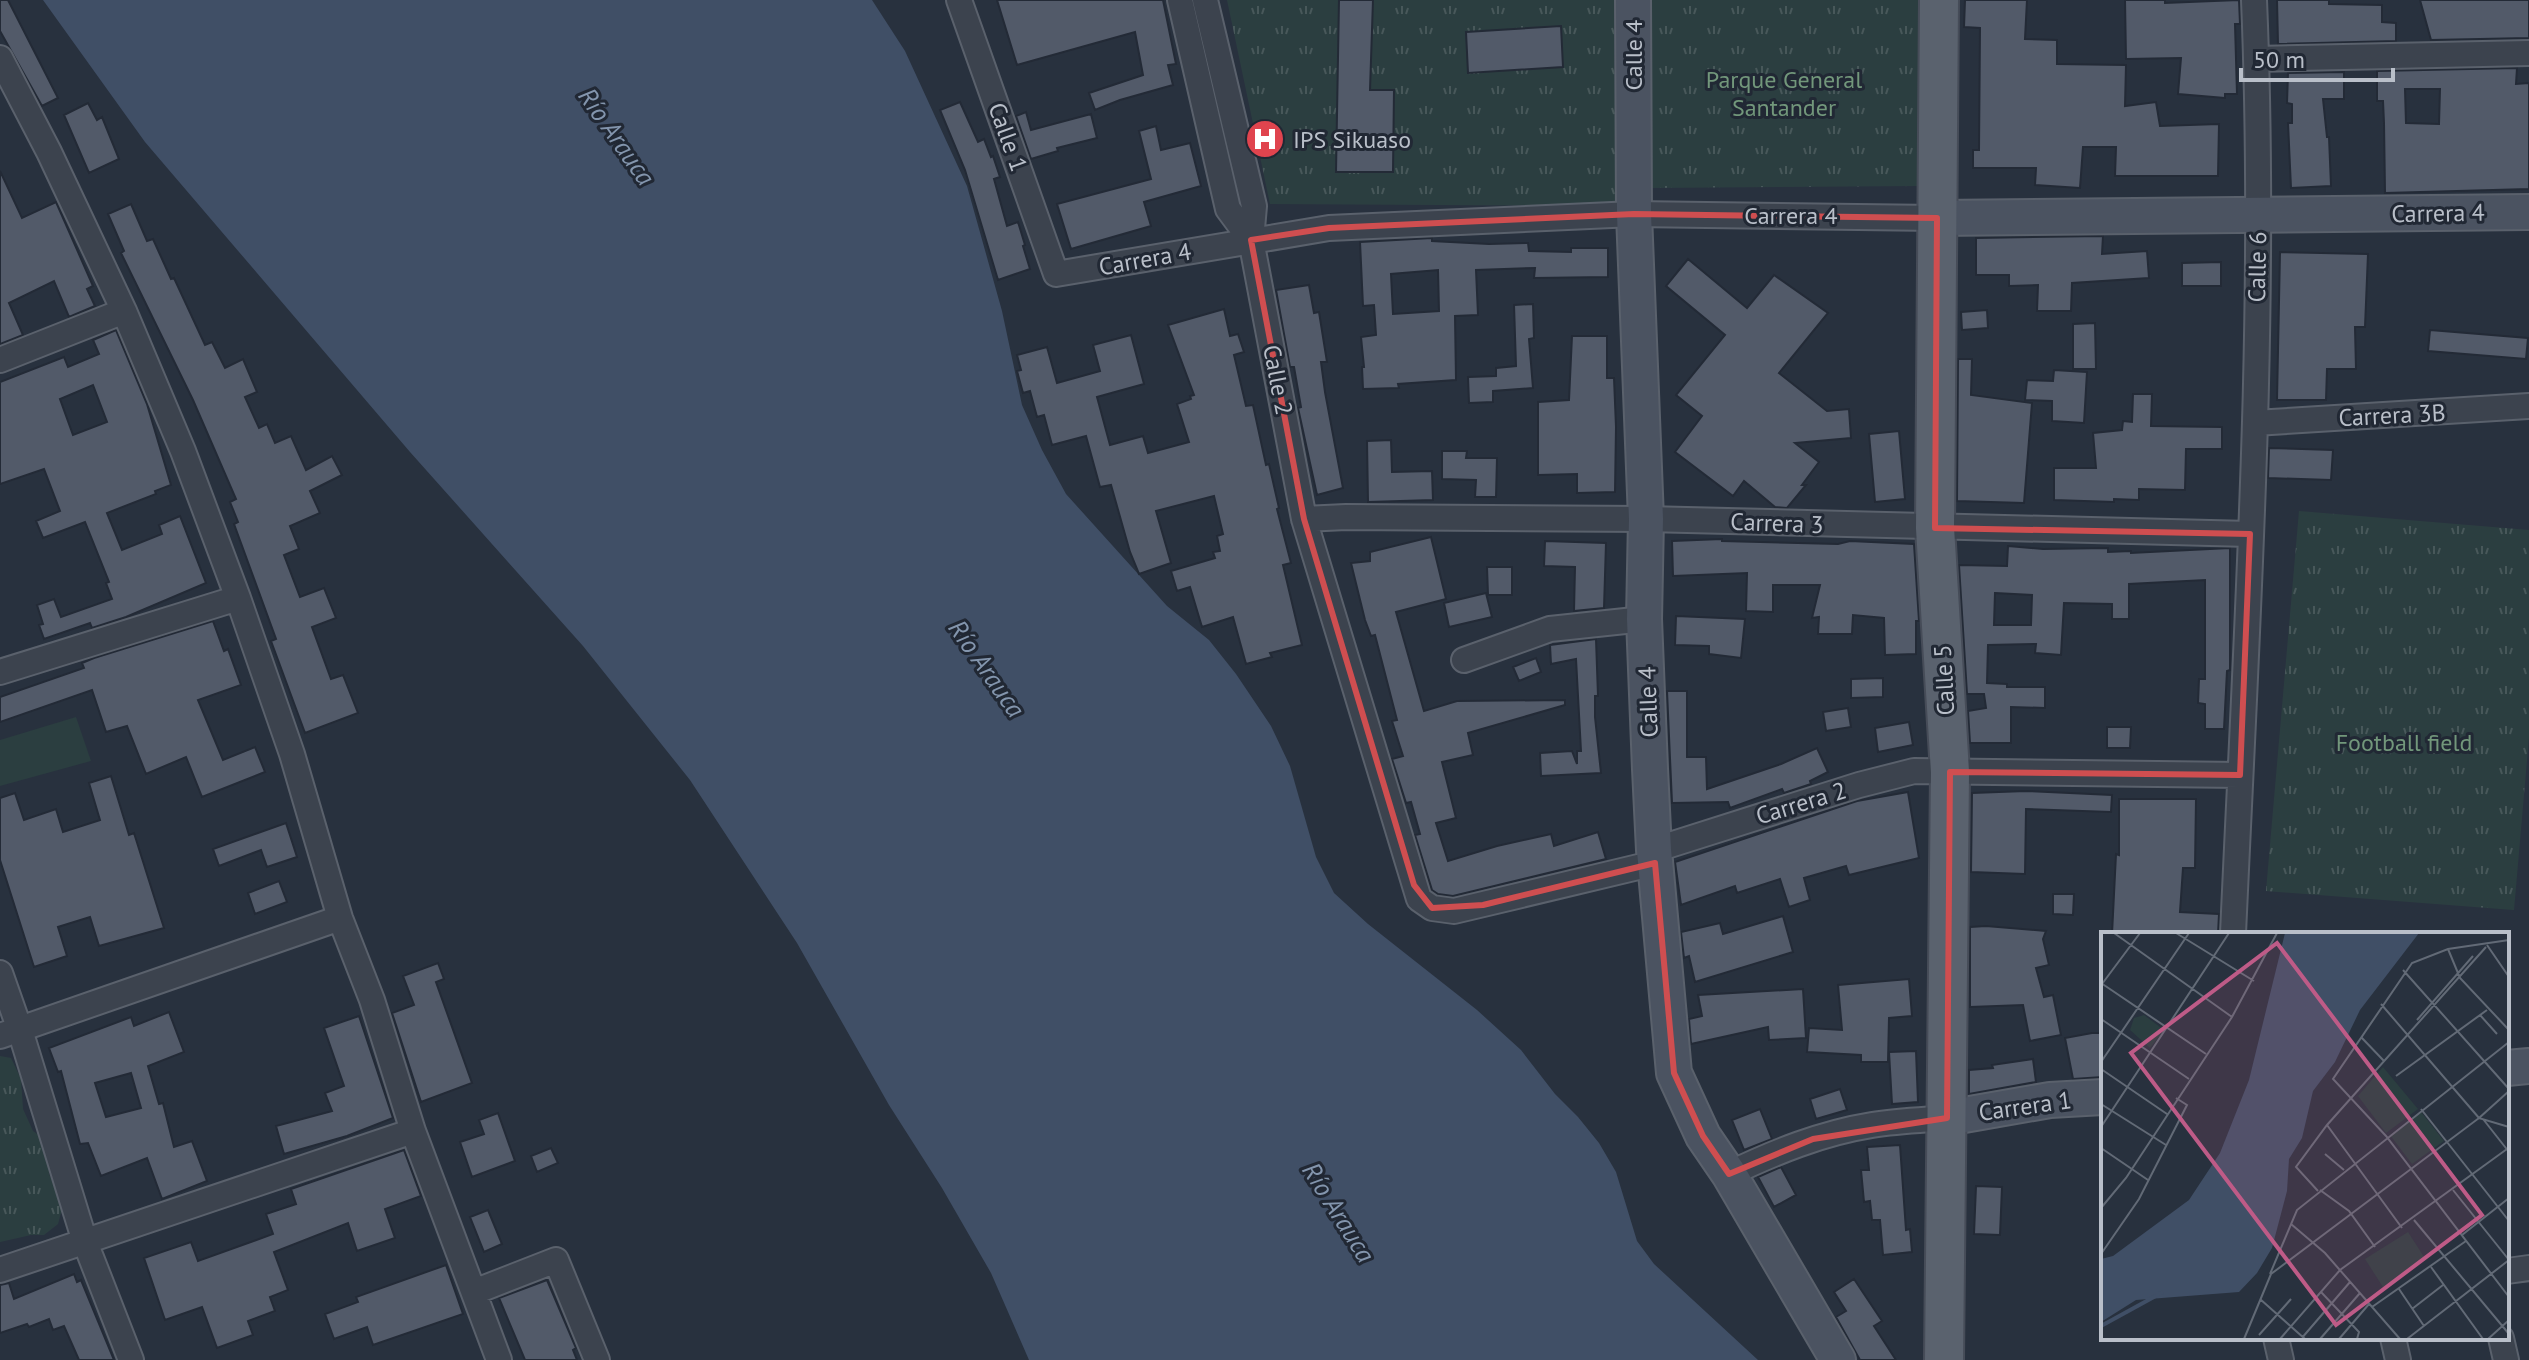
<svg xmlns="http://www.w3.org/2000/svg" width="2529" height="1360" font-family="'PT Sans',sans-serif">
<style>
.grass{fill:#2b3e40}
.park{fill:url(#park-tufts)}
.water{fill:#404f66}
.building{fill:#525a69;stroke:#232a36;stroke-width:2;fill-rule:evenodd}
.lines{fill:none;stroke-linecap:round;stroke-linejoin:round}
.street-casing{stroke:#5a616c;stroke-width:28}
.secondary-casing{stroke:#5a616c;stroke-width:38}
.primary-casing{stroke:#464c58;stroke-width:42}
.street{stroke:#3c434e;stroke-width:24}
.secondary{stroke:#4b5361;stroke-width:34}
.primary{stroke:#5a626e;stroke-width:38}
.marked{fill:none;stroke:#cf4e50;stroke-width:6;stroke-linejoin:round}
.labels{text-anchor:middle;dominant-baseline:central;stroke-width:6;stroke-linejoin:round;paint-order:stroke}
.street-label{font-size:24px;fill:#b9bfc9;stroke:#212834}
.park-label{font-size:24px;fill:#72977b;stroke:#212834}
.poi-label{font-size:24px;fill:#b9bfc9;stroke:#212834;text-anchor:start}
.water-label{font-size:26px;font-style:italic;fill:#8395ad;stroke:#212834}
.inset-river{fill:none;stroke:#404f66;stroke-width:4}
.inset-road{fill:none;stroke:#626a76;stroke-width:2}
.view{fill:#be5b87;fill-opacity:0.15;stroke:#be5b87;stroke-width:4}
.inset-edge{fill:none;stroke:#b9bfc9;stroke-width:4}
</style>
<defs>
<pattern id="park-tufts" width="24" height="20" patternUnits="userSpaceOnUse" patternTransform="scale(2)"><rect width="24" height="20" fill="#2b3e40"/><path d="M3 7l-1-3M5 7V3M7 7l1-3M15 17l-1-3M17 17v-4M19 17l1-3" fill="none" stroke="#48585a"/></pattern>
</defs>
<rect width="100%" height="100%" fill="#28313e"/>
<!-- grass -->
<path class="grass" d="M76 717 91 761 0 786V740Z"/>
<!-- park -->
<path class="park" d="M1227 0H1614L1616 206 1270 204Z
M1648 0H1922L1918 186 1649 188Z
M2299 511 2529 530V737L2514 910 2266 891Z
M0 1056 11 1058 21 1079 23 1109 33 1131 44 1139 50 1163 49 1174 63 1205 58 1224 44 1235H31L0 1242Z"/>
<!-- water -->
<path class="water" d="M43 0H872L905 51 967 186 1002 311 1022 405 1042 450 1066 494 1167 606 1209 640 1236 674 1271 726 1290 766 1316 857 1334 893 1368 924 1477 1010 1521 1050 1555 1094 1578 1117 1599 1143 1616 1172 1637 1241 1654 1264 1758 1360H1029L991 1273 942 1188 889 1105 797 943 690 780 583 646 410 452 145 142Z"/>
<!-- building -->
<path class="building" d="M0 0H8L58 98 42 106 0 31Z
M997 0H1163L1176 64 1168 65 1173 85 1120 100 1095 110 1089 93 1143 75 1135 32 1017 65Z
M1339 0H1373L1370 90H1394L1393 172H1336Z
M1965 0H2027L2025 39 2057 40V64L2126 65 2125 106 2156 102 2160 126 2219 124 2218 176H2115L2116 147H2083L2080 188 2035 185 2036 168H1973V150H1979L1980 28 1964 27Z
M2125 0H2165V3L2239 0 2240 24H2235L2237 94H2225V98L2178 94 2181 58 2126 59Z
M2277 0H2329V4L2382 5V22L2396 23V41L2278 44Z
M2420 0H2529V38L2431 40Z
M1561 26 1563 67 1468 73 1466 32Z
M2517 68 2516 84 2529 83V189L2385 193 2384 123 2383 101H2377V71ZM2405 89H2440L2439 124 2406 123Z
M2344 72V99H2323L2327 137H2329L2331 186 2291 188 2288 123H2292V104L2287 103 2288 73Z
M960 102 978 142 984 139 991 157 993 156 1000 177 994 179 1007 226 1018 222 1025 245 1023 246 1030 269 998 280 965 170 940 110Z
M88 103 97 120 102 117 119 159 89 173 64 115Z
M1026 112 1031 130 1091 114 1097 138 1057 148 1058 151 1031 159 1016 116Z
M1156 126 1161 150 1190 143 1201 186 1144 202 1151 226 1071 249 1057 204 1151 179 1139 131Z
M0 171 22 218 56 202 93 286 87 289 95 306 69 317 54 281 9 303 23 335 0 344Z
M131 204 147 241 153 239 171 279 174 278 205 345 212 342 225 368 243 359 257 392 245 397 259 428 267 424 275 443 291 436 306 470 332 456 342 475 310 491 320 513 290 526 299 549 284 555 300 597 324 588 336 618 312 627 331 679 343 675 358 713 305 733 271 641 276 639 234 524 238 522 230 502 236 499 193 400 121 253 124 251 108 214Z
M2103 236 2102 254 2147 251 2149 278 2072 283 2071 311H2037L2038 285 2009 286V275H1976V238Z
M1432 238V241L1489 244 1528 243 1529 251 1571 252V248H1608V277L1534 278 1535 268 1476 270 1478 315 1455 316 1456 380 1398 384 1399 388 1363 389 1362 367H1364L1361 337 1376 335 1374 305 1363 306 1360 242ZM1438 270 1439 311 1393 314 1391 274Z
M2280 252 2368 254 2365 327H2355L2356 369H2327L2326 400H2277Z
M1688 259 1747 308 1774 275 1828 313 1779 373 1827 411 1849 409 1851 438 1795 443 1819 462 1802 485H1806L1787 508 1775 507 1744 481 1733 496 1675 452 1702 416 1676 395 1725 335 1666 286Z
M2221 262V286H2182V263Z
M1309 285 1314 313 1319 312 1327 362H1321L1325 392 1343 488 1317 495 1298 408 1301 407 1294 367H1290L1276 290Z
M1533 304 1534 338 1529 339 1533 388 1493 391V402L1469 403 1468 377 1496 376V368L1516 366 1514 305Z
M1224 309 1230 336 1238 334 1244 352 1234 355 1246 406 1253 405 1266 465 1269 464 1279 508 1277 509 1291 563 1283 565 1302 645 1270 653 1272 657 1246 664 1233 617 1202 627 1190 587 1177 591 1171 571 1215 558 1213 552 1220 551 1217 536 1223 534 1214 496 1156 511 1171 563 1139 574 1130 552 1111 485 1100 487 1086 436 1052 445 1044 415 1037 417 1030 391 1023 393 1017 371 1021 370 1017 355 1047 347 1057 383 1100 371 1093 345 1131 335 1144 384 1097 397 1110 445 1143 436 1148 453 1189 442 1177 404 1191 399 1190 396 1194 395 1168 325Z
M1987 310 1988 328 1962 330 1961 312Z
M2095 323 2096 369H2073V324Z
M116 330 147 404 171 485 155 491 156 494 107 513 122 550 162 534 159 525 180 516 206 583 126 617 92 628 90 623 44 639 39 625 43 624 37 605 54 599 61 617 112 599 106 583 109 582 85 522 43 538 36 521 60 511 44 469 0 484V382L64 357 68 367 99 354 93 340ZM93 385 107 422 73 435 60 399Z
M2430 330 2528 338 2526 359 2428 351Z
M1572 336H1607V378H1614L1616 427 1615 492 1577 493V474L1538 475V402L1569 400Z
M1958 359H1972L1971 395 2032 403 2024 503 1957 501Z
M2054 370 2087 372 2084 423 2052 421V401L2025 400 2027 380 2053 381Z
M2133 394H2152L2151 426 2222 427V449H2186L2185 490 2139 489V500L2114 499V502L2054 500V468H2096L2093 433 2122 430 2123 421 2132 422Z
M1899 431 1905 499 1875 502 1869 434Z
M1391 440 1392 472 1432 471 1433 500 1368 502 1367 441Z
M2269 448 2333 450 2331 480 2268 478Z
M1442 451H1467L1466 458H1497L1496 497H1475L1476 480 1442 479Z
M1431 537 1446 599 1396 612 1424 711 1457 701 1565 700V705L1468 733 1473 755 1442 762 1456 818 1436 823 1448 861 1497 846 1551 834 1554 846 1598 832 1606 859 1453 896 1438 894 1432 890 1415 835 1420 834 1411 802 1406 803 1392 759 1403 756 1392 721 1397 720 1375 635 1371 636 1365 620 1351 563 1370 561V552Z
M1722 539V541L1838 544 1850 541 1914 544 1919 621H1916V654L1885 655 1884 618 1853 615 1852 634H1818L1819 617 1812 618 1820 585H1773V612L1746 611 1747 573 1673 576 1672 541Z
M1545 541 1606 543 1604 608 1574 611 1575 567 1544 566Z
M2008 546 2043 549 2108 548V552L2131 551V553L2230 548V670L2227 671 2224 729H2205V704L2198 703 2199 679H2205V580L2129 584V619H2112V604L2064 603 2061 655 2035 653 2036 644 1988 645 1987 683 2007 684V687H2045V708L2011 707V743H1970L1968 711 1986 708 1984 694H1967L1959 565 2007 566ZM1995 593 2032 595 2031 625H1994Z
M1487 567H1512V595H1488Z
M1486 593 1492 617 1449 627 1444 603Z
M1676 616 1745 619 1741 658 1709 654V646L1675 645Z
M213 621 224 651 228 649 241 685 198 700 223 760 255 747 265 772 202 797 186 757 146 774 127 726 106 732 92 690 0 722V697L84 668 82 663 94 658Z
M1596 639 1598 696H1595V717L1601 773 1541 776 1540 753 1572 751 1577 764V751H1581L1576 659 1551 664 1550 645Z
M1536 658 1541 672 1519 681 1513 667Z
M1883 678V697L1851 698V679Z
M1667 691H1687V757H1706L1707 789 1781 764 1817 748 1828 772 1810 781 1811 784 1784 793 1782 789 1730 808 1728 802 1672 803Z
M1848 708 1851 727 1826 731 1823 712Z
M1909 722 1913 745 1878 752 1875 728Z
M2107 727H2131L2130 748H2107Z
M111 776 129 835 134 833 164 928 99 946 90 917 58 927 67 956 34 967 0 860V798L15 793 24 820 56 809 63 832 100 820 89 783Z
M2026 791 2112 795 2111 812 2026 809 2025 874 1971 872 1972 793Z
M1908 792 1919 858 1849 875 1846 866 1804 878 1810 900 1789 907 1780 879 1737 893 1735 886 1681 905 1675 862 1857 801Z
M2119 799H2196L2195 868H2183L2180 912 2219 914 2218 934H2112L2116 854 2119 855Z
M286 823 297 857 267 867 261 850 219 866 213 849Z
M279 881 287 902 255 914 248 893Z
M2053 894H2074L2073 915 2053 914Z
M1783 916 1793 952 1695 982 1689 956 1684 958 1681 932 1720 923 1723 934Z
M1986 926 2046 931 2043 939 2049 965 2036 968 2044 997 2053 995 2061 1035 2030 1041 2023 1005 1970 1007V927Z
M438 963 444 979 436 982 472 1083 421 1102 392 1013 414 1005 403 976Z
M1909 979 1912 1016 1889 1018 1888 1062H1861V1055L1807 1052 1809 1028 1842 1030 1838 985Z
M1803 989 1806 1038 1769 1040 1768 1027 1691 1044 1689 1019 1702 1016 1698 995Z
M169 1012 184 1052 148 1066 159 1104 163 1103 174 1147 192 1141 207 1181 162 1199 147 1158 101 1176 88 1143 80 1144 61 1071 58 1072 49 1048 131 1017 134 1026ZM131 1073 141 1108 106 1117 95 1083Z
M359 1016 393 1118 347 1136 284 1154 276 1126 332 1111 325 1093 344 1086 324 1028Z
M2092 1033H2103V1077L2073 1079 2065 1038Z
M1916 1051 1918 1102 1892 1104 1889 1052Z
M2033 1059 2036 1082 1969 1094V1070L1993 1068 1992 1065Z
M1840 1089 1847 1110 1816 1119 1810 1099Z
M1760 1109 1772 1139 1744 1150 1732 1120Z
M498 1113 515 1161 472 1177 460 1142 484 1134 479 1120Z
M1900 1145 1906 1230 1910 1229 1912 1252 1883 1255 1880 1220H1872L1870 1201 1864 1202 1861 1170H1869L1867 1147Z
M551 1148 558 1163 537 1172 531 1156Z
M404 1150 421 1196 385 1209 395 1238 357 1251 348 1223 274 1252 288 1290 270 1297 275 1311 248 1321 253 1335 217 1348 202 1307 165 1320 144 1258 191 1242 198 1261 273 1234 266 1214 296 1204 291 1189Z
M1781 1167 1796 1195 1774 1207 1758 1177Z
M1976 1186 2002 1187 2000 1235 1974 1234Z
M488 1210 502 1244 484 1252 470 1217Z
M446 1265 463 1314 373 1345 367 1327 334 1339 325 1314 358 1302 356 1297Z
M74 1274 77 1282 81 1280 114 1360H79L64 1326 53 1330 49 1319 29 1327 27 1324 0 1333V1285L9 1283 14 1299Z
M1854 1279 1882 1321 1874 1326 1896 1360H1860L1836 1317 1846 1311 1834 1292Z
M547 1280 576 1348 573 1350 577 1360H525L499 1298Z"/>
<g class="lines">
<!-- street casing -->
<g class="street-casing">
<path id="street" d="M959 0 1056 274 1329 228 1634 214 1937 218
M1180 0 1228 209 1251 240
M1205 0 1254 206 1251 240 1304 519 1419 899 1432 908 1454 911 1655 863
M0 58 49 152 124 311 183 451 238 598 292 754 340 918 372 1000 413 1131 499 1360
M2256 59 2529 53
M0 360 124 311
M2255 423 2529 406
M1304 519 1346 517 1646 519 2250 534
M1464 660 1550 629 1644 619
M0 672 238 598
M1654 850 1859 785 1914 771 2240 775
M2233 934C2247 623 2267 311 2254 0
M0 973 20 1030 85 1242 131 1360
M0 1036 340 918
M1729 1174C1775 1152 1822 1133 1872 1125 1897 1121 1922 1120 1947 1118
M0 1270 413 1131
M2507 1271 2529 1268
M474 1292 556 1260 597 1360
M2276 1338 2281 1360
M2393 1338 2398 1360
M2501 1338 2506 1360"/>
</g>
<!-- secondary casing -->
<g class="secondary-casing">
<path id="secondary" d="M1633 0 1634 214 1646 519 1644 619 1650 769 1654 850 1674 1073 1703 1136 1729 1174 1838 1360
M1937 218 2529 212
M2507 1068 2529 1066
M1947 1118 2050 1100 2103 1097"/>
</g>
<!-- primary casing -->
<g class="primary-casing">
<path id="primary" d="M1939 0 1935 528 1950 772 1944 1360"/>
</g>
<!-- street -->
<use href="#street" class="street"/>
<!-- secondary -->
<use href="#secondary" class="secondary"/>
<!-- primary -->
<use href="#primary" class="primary"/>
</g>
<!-- marked area -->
<path class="marked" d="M1634 214 1937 218 1935 528 2250 534 2240 775 1950 772 1947 1118 1813 1139 1729 1174 1703 1136 1674 1073 1655 863 1483 905 1432 908 1414 885 1304 519 1251 240 1329 228Z"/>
<!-- icons -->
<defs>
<g id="hospital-disc" transform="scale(2)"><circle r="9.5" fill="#e0444e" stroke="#212834"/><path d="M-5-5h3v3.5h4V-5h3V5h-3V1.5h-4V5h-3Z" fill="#fff"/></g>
</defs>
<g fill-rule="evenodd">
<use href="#hospital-disc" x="1265" y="139"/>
</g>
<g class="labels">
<!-- street labels -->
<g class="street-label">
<text transform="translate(1633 55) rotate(-90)">Calle 4</text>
<text transform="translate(1008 137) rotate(70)">Calle 1</text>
<text transform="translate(2438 213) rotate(-1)">Carrera 4</text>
<text x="1791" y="215">Carrera 4</text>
<text transform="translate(1145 259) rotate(-10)">Carrera 4</text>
<text transform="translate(2257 267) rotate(-89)">Calle 6</text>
<text transform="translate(1278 380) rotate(79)">Calle 2</text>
<text transform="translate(2392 415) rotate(-3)">Carrera 3B</text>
<text transform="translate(1777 523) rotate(2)">Carrera 3</text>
<text transform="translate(1944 680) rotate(-93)">Calle 5</text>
<text transform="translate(1648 702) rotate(-92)">Calle 4</text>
<text transform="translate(1801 803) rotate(-17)">Carrera 2</text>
<text transform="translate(2025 1106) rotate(-8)">Carrera 1</text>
</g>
<!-- park labels -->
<g class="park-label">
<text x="1784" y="79">Parque General<tspan x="1784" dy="28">Santander</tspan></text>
<text x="2404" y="742">Football field</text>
</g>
<!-- poi labels -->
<g class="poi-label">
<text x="1293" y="139">IPS Sikuaso</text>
</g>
<!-- water labels -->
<g class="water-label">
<text transform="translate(617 136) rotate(55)">Río Arauca</text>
<text transform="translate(987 668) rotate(55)">Río Arauca</text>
<text transform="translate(1339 1212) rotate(58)">Río Arauca</text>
</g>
</g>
<!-- overview -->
<g transform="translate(2101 932)">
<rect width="408" height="408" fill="#28313e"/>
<path d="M43 83 63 98 49 116 29 98 33 86ZM282 135 317 177 285 201 257 164ZM320 180 343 209 311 232 289 203ZM307 300 325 328 282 355 264 327Z" fill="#2b3e40"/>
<path d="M184 1H318L259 78 234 130 212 159 201 206 188 227 186 259 171 316 156 341 138 360 35 368 0 390V327L12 324 88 268 119 221 148 148Z" fill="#404f66"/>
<path class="inset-river" d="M0 394 62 360"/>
<path class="inset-road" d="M13 1 131 85M75 1 153 49M408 8 347 17 311 31 232 147 285 204 408 365M386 13 408 45M347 17 359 46 408 98M302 38 408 157M0 51 105 122M1 52 39 1M280 72 378 186 408 159M379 83 396 102M0 87 88 147M316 88 372 24M260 105 283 129M0 130 88 1M0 137 66 182M295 144 386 78M0 172 65 213M320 177 408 289M382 187 408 220M226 193 301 296M0 195 128 1M0 216 47 248M224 222 243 238M219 258 248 279 274 315M352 258 408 328M217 259 195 235 226 193 385 15M0 276 25 246 131 85 176 1M313 288 408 402M190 292 224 321 299 407M361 303 408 266M0 322 38 267 86 173 75 166M330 335 382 407M169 342 196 278 408 110M298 357 323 394M220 360 258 400 256 407M159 367 204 407M271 375 365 309M311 377 342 353M158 403 190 367M143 407 170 342 378 186 408 195M179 407 239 338 406 217M200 407 249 350M219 407 259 361M238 407 268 372M306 407 408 328M387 407 408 388"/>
<path class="view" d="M176 11 381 283 235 393 30 121Z"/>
<rect width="408" height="408" class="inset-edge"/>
</g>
<!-- scale -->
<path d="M2241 68v12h152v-12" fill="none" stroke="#b9bfc9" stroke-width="4"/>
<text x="2253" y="68" font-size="24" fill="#b9bfc9" stroke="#212834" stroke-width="6" paint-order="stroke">50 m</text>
</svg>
